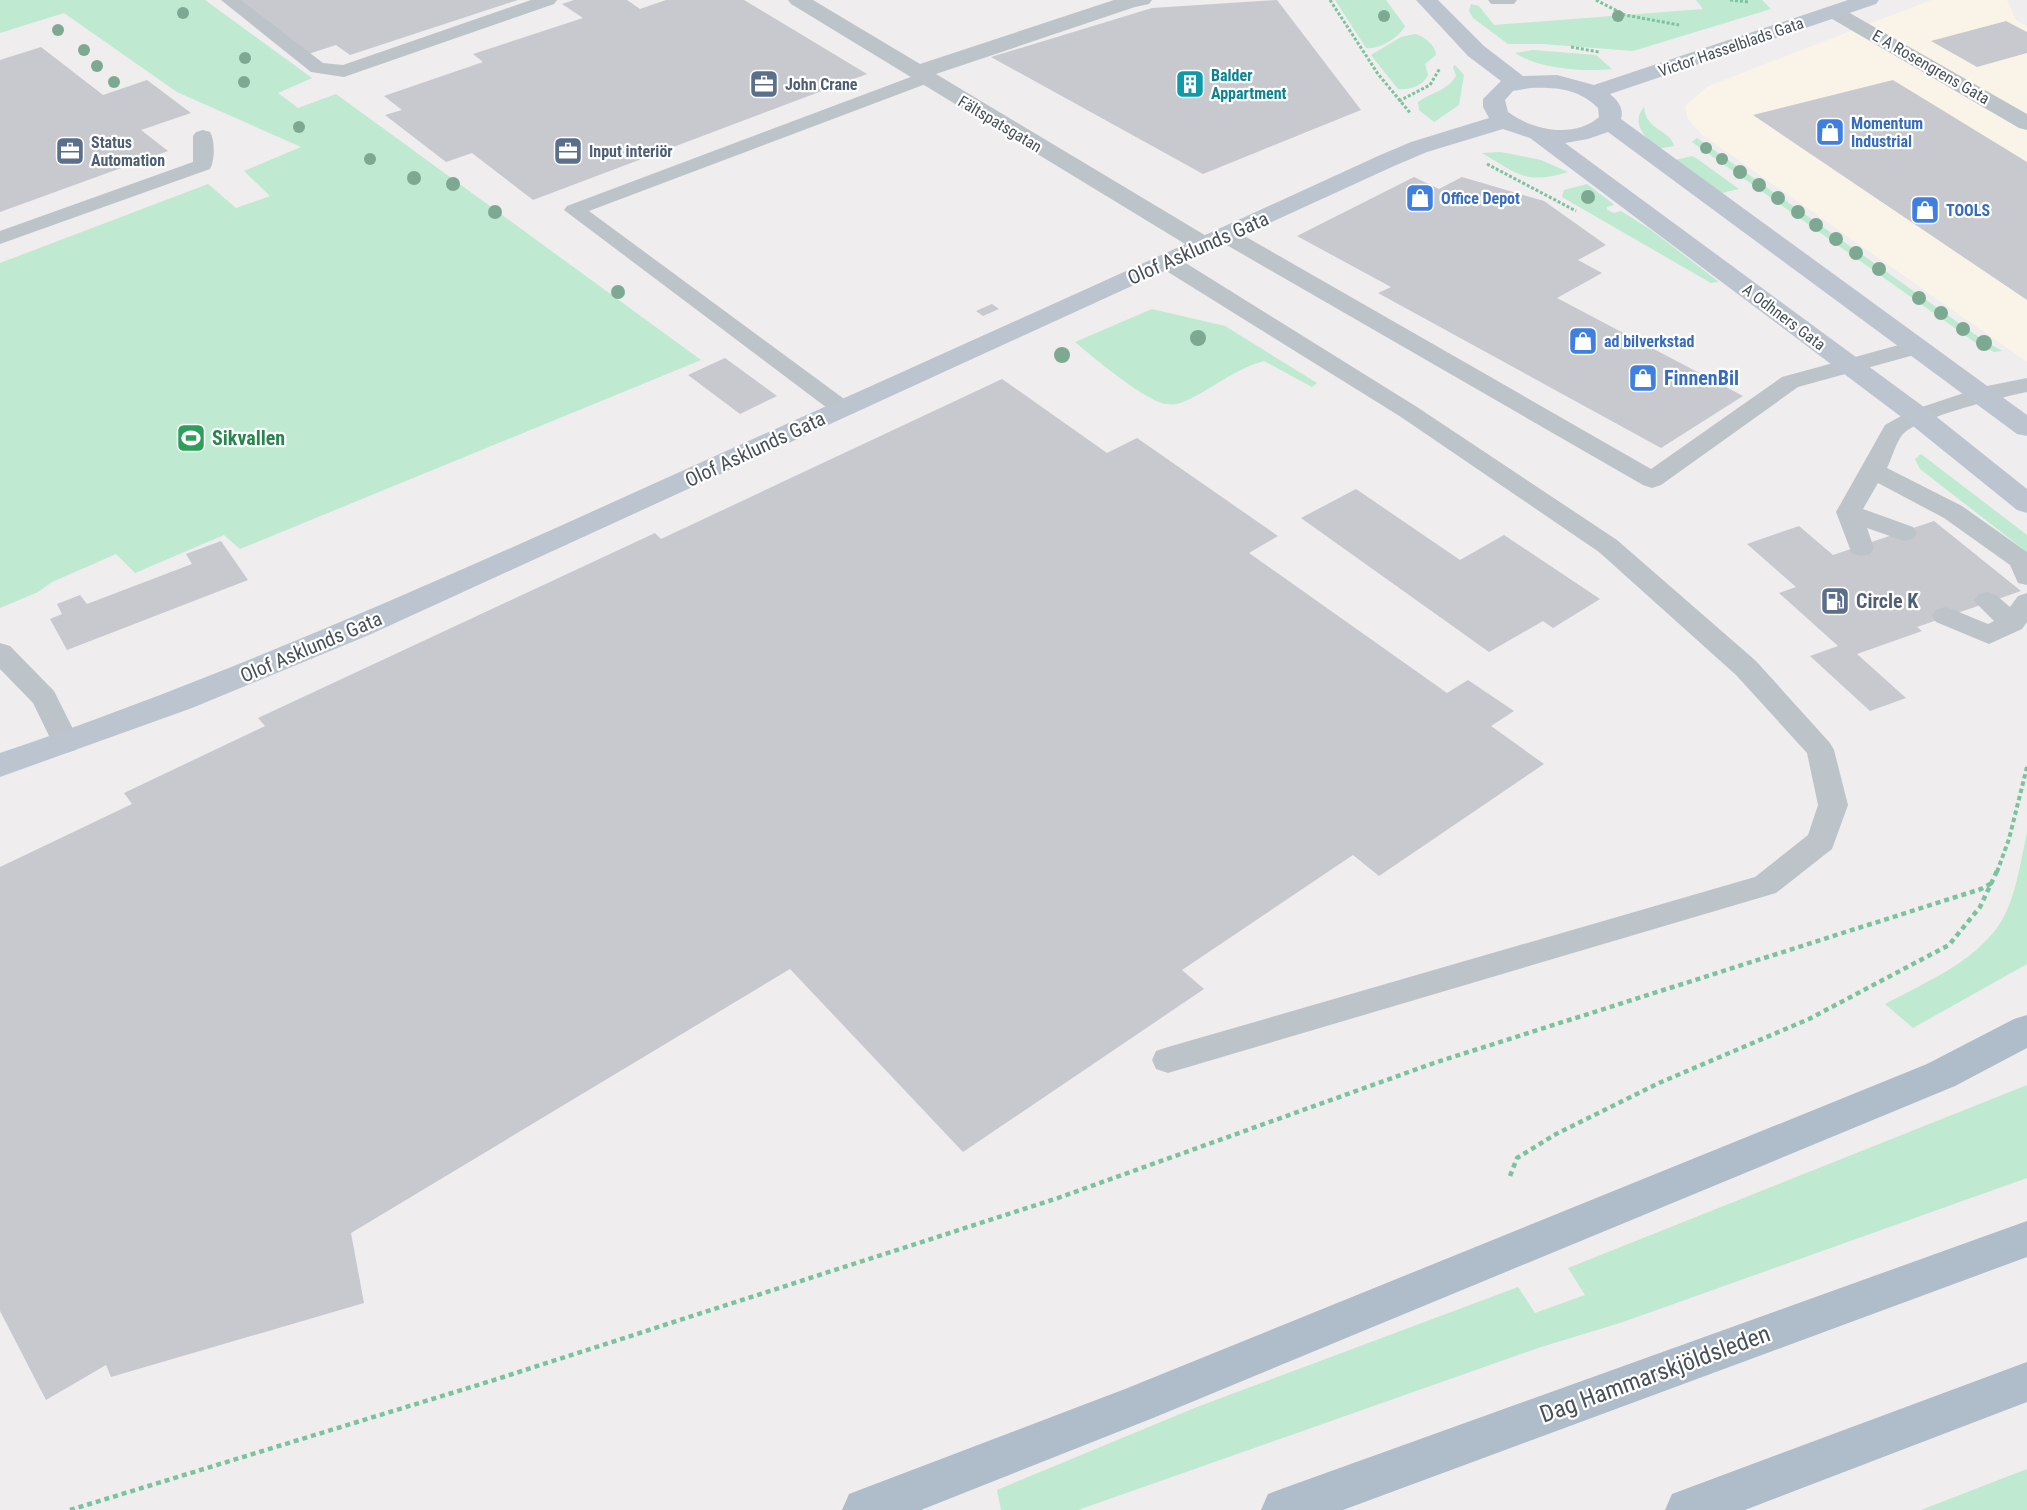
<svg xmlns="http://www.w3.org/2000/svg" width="2027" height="1510" font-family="'Roboto Condensed',sans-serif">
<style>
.commercial{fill:#f9f4e7}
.green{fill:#bfe9d0}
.building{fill:#c7c9cf}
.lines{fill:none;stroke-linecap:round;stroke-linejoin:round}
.path-far2{stroke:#7bc3a0;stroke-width:3;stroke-dasharray:3 2;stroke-linecap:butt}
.path-far1{stroke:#7bc3a0;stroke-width:4;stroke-dasharray:4.5 3;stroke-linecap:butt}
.path{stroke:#7bc3a0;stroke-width:4.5;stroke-dasharray:5 4;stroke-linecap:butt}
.lane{fill:#bcc4ca;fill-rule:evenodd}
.street{fill:#bcc4ca;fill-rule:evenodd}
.secondary{fill:#bcc5cf;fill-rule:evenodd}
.primary{fill:#afbcc9;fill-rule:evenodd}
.tree{fill:#7da993}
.labels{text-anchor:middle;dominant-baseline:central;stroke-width:4.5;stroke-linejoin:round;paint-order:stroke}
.far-street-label{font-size:16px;fill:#475058;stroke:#fff}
.far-culture-label{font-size:16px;font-weight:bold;fill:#0d838f;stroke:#fff;text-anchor:start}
.far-service-label{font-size:16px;font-weight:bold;fill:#4e5e75;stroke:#fff;text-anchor:start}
.far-shop-label{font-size:16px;font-weight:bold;fill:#366cbe;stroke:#fff;text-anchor:start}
.street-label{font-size:20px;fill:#475058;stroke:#fff}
.shop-label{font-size:20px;font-weight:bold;fill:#366cbe;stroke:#fff;text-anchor:start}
.leisure-label{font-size:20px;font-weight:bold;fill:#27864d;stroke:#fff;text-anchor:start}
.service-label{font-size:20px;font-weight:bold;fill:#4e5e75;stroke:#fff;text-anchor:start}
.near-street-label{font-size:24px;fill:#475058;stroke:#fff}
</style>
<rect width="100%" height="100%" fill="#efeded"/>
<!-- commercial -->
<path class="commercial" d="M1931 0H2007L2016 20 2027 26V362L1701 134 1688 119 1685 106 1708 86Z"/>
<!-- green -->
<path class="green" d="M0 0H205L312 78 278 93 298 108 336 94 701 360 240 549 224 535 135 573 116 554 52 582 38 592 0 608V263L208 184 236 208 270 196 244 171 301 147 177 92 64 13 0 33Z
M1335 0H1386L1405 26C1399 37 1380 50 1366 48Z
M1696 0H1762L1771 9 1633 51 1542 44H1508L1473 18 1469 11 1471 4 1479 6 1494 25 1703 9Z
M1415 34C1424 36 1436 46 1436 55L1425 64 1428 75C1423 86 1410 90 1398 89L1371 55 1401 37Z
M1533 50 1596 55 1612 69C1584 72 1539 69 1515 53Z
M1455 65 1464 75 1459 105 1434 122 1419 110 1418 102C1430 93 1447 91 1456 76L1453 67Z
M1644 107C1646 131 1671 130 1674 146L1658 149C1646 138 1630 124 1644 107Z
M1697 138 1980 338 2002 351 1994 352 1976 343 1692 142Z
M1501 152 1541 160 1568 172C1525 185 1518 174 1482 153Z
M1692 156 1696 158 1739 189 1722 193 1671 161Z
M1587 184 1612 203 1614 205 1607 207V210L1614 213 1621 211 1651 230 1719 282 1711 283 1562 197 1564 190Z
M1152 309 1225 326 1317 383 1312 387 1264 361C1238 368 1218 384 1194 397 1186 401 1176 406 1167 404 1146 402 1093 357 1075 342Z
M1921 454 2027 535V552L1920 469 1915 459Z
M2027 832V964L1913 1028 1885 1004C1924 983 1973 963 1999 925 2015 902 2021 860 2027 832Z
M2027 1085V1178L1623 1322 1538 1348 1078 1510H1001L997 1490 1197 1407 1518 1287 1535 1313 1585 1295 1568 1268Z
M2027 1469V1510H1921Z"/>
<!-- building -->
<path class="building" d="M241 0H518L350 55 336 45 302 56 234 2Z
M574 0H627L640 9 666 0H744L867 74 533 200 472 153 446 162 385 115 402 110 384 96 483 62 473 54 583 18 562 4Z
M1277 0 1361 110 1203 174 991 57 1152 8Z
M2006 21 2027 32V53L1977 67 1931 41Z
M41 47 103 95 147 80 191 113 141 130 168 151 0 212V60Z
M1893 80 2027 162V300L1753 115Z
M1414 177 1439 189 1462 177 1544 201 1606 245 1578 260 1602 273 1557 298 1743 396 1661 448 1378 293 1391 287 1297 236Z
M992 304 999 309 983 316 976 311Z
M725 358 777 396 740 414 688 375Z
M1002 379 1107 453 1137 438 1278 536 1249 553 1447 693 1468 680 1514 711 1491 726 1544 764 1379 876 1353 855 1182 970 1204 989 963 1152 790 969 351 1233 364 1303 111 1377 106 1365 46 1400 0 1311V867L132 804 124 793 265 726 258 718 655 533 661 539Z
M1356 489 1460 560 1504 535 1600 599 1553 628 1543 621 1489 652 1301 518Z
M1934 521 2021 591 1917 627 1922 631 1857 654 1906 698 1870 711 1810 656 1838 646 1779 593 1796 587 1747 544 1799 526 1833 555Z
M221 541 248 580 67 650 50 619 62 614 57 604 80 595 87 604 192 564 186 554Z"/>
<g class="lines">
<!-- path-far2 -->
<path class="path-far2" d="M1330 0 1378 74 1411 114
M1596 0 1625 15 1679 25
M1730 0 1749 2
M1571 47 1599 52
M1399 101 1430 85 1440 68
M1487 164 1576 211"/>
<!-- path-far1 -->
<path class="path-far1" d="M1997 872 2009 839 2027 767"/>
<!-- path -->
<path class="path" d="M1510 1176 1517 1158 1556 1134 1659 1083 1809 1019 1949 945 1980 907 1997 871
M70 1510 491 1381 1058 1198 1434 1063 1981 889 1992 883"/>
<!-- lane -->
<path class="lane" d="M221 0H241L323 63 343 65 531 0H557L554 4 344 77 311 72Z
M1488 0H1517L1514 4H1491Z
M924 72 931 74 934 78 931 82 589 211 851 404 855 409 851 414 843 416 835 414 564 210 567 206Z
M203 130 210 132C215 140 215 161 210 169L0 244V231L193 162V136L196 132Z
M1226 229 1234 230 1651 469 1782 377 1917 340 1925 342 1928 347 1925 352 1798 387 1661 485 1652 488 1643 485 1218 240 1215 235 1218 230Z
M1168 256 1176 257 1417 407 1617 540 1756 661 1830 743 1834 750 1848 805 1832 849 1776 893 1168 1073 1156 1069 1152 1060 1156 1051 1168 1047 1755 877 1808 835 1818 805 1807 753 1736 675 1599 552 1401 417 1160 267 1157 262 1160 257Z
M2027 378V392C2003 397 1919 417 1903 434 1896 442 1892 458 1887 468L1962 506 2027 552V585L2018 583 2010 565 1944 518 1878 483 1863 509 1913 527 1917 533 1913 539 1904 541 1867 528 1874 548 1870 554 1861 556 1852 554 1836 512 1885 425 1910 411 1982 387Z
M1987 592 1996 595 2010 607 2018 596 2027 593V622L2022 629 1989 644 1936 622 1932 616 1936 610 1945 607 1954 610 1988 624 1994 621 1974 601 1978 595Z
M0 643 10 646 54 691 80 743 76 750 66 753 56 750 33 703 0 669Z"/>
<!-- street -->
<path class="street" d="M788 0H813L920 64 1114 0H1152L1149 4 1135 7 936 74 1213 240 1216 245 1213 250 1204 252 1195 250 791 4Z
M1834 6 1841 8 2027 114V130L2019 128 1827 16 1824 12 1827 8Z"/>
<!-- secondary -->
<path class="secondary" d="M1416 0H1438L1484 46 1523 76 1557 75 1594 85 1848 0H1879L1876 4 1610 94C1618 101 1624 108 1621 119L2027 415V436L2017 434 1608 132 1588 139 1565 143 1928 410 2027 489V513L2017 510 1908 422 1530 138 1503 129 1427 152 1394 166 369 635 192 708 0 777V753C241 671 472 566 704 461 929 360 1154 259 1378 156L1411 142 1489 118 1483 107V99L1501 81 1468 56ZM1530 88C1556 87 1579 89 1598 108L1599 117C1574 139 1532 130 1508 112L1505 100 1513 91Z"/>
<!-- primary -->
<path class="primary" d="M2027 1015V1048L1955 1086 1153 1418 921 1510H842L849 1494 1125 1389 1927 1064 2014 1019Z
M2027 1221V1257L1343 1510H1261L1268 1494 1284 1488Z
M2027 1362V1402L1745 1510H1665L1672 1494Z"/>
</g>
<!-- trees -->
<g class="tree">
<circle cx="183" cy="13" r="6"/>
<circle cx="1384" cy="16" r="6"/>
<circle cx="1618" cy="16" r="6"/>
<circle cx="58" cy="30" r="6"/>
<circle cx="84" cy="50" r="6"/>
<circle cx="245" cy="58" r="6"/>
<circle cx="97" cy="66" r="6"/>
<circle cx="114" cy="82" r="6"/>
<circle cx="244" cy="82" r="6"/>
<circle cx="299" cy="127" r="6"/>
<circle cx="1706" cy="148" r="6"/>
<circle cx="370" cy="159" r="6"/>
<circle cx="1722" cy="159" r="6"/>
<circle cx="1740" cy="172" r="7"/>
<circle cx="414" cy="178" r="7"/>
<circle cx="453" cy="184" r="7"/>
<circle cx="1759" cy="185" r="7"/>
<circle cx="1588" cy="197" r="7"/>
<circle cx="1778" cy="198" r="7"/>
<circle cx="495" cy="212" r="7"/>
<circle cx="1798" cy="212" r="7"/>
<circle cx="1816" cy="225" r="7"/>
<circle cx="1836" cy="239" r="7"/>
<circle cx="1856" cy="253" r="7"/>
<circle cx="1879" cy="269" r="7"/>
<circle cx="618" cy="292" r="7"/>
<circle cx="1919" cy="298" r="7"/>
<circle cx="1941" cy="313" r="7"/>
<circle cx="1963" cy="329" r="7"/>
<circle cx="1198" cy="338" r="8"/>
<circle cx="1984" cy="343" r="8"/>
<circle cx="1062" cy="355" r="8"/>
</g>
<!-- icons -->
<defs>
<g id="office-square" transform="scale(1.5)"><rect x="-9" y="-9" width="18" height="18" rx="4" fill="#5c6f8a" stroke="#fff"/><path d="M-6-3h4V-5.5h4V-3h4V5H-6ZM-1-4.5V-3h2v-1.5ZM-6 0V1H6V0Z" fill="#fff"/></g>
<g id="building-square" transform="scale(1.5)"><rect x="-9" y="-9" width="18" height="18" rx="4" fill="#0f9aa8" stroke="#fff"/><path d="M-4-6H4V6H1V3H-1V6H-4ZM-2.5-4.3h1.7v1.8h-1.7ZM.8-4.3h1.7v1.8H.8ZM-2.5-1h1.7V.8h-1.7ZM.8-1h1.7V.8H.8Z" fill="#fff"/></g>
<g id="shop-square" transform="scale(1.5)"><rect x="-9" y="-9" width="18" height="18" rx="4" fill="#3f7fe0" stroke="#fff"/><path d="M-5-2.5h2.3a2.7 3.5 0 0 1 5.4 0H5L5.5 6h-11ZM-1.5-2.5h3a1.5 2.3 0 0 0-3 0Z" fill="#fff"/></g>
<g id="stadium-square" transform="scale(1.5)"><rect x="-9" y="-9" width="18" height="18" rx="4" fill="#2e9e5b" stroke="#fff"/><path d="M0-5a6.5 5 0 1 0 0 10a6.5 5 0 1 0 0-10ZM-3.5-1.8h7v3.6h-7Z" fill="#fff"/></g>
<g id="fuel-square" transform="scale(1.5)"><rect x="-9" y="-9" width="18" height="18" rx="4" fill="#5c6f8a" stroke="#fff"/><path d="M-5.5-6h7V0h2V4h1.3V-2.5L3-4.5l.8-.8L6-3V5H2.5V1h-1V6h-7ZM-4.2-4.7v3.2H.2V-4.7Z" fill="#fff"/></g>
</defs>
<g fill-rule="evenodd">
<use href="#office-square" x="764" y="84"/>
<use href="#building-square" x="1190" y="84"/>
<use href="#shop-square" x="1830" y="132"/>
<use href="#office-square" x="70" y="151"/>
<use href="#office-square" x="568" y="151"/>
<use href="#shop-square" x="1420" y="198"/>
<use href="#shop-square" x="1925" y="210"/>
<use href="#shop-square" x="1583" y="341"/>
<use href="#shop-square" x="1643" y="378"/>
<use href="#stadium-square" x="191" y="438"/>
<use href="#fuel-square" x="1835" y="601"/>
</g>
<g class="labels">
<!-- far-street labels -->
<g class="far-street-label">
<text transform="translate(1731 47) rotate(-19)">Victor Hasselblads Gata</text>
<text transform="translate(1931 67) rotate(30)">E A Rosengrens Gata</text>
<text transform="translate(1000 124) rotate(31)">Fältspatsgatan</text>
<text transform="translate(1784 317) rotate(37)">A Odhners Gata</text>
</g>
<!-- far-culture labels -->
<g class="far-culture-label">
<text x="1211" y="75">Balder<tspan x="1211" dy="18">Appartment</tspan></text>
</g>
<!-- far-service labels -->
<g class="far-service-label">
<text x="785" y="84">John Crane</text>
<text x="91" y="142">Status<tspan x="91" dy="18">Automation</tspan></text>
<text x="589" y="151">Input interiör</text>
</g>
<!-- far-shop labels -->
<g class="far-shop-label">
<text x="1851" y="123">Momentum<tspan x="1851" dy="18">Industrial</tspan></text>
<text x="1441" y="198">Office Depot</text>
<text x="1946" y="210">TOOLS</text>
<text x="1604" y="341">ad bilverkstad</text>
</g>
<!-- street labels -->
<g class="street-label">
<text transform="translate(1198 248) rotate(-24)">Olof Asklunds Gata</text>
<text transform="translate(755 449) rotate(-25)">Olof Asklunds Gata</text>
<text transform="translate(311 647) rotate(-23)">Olof Asklunds Gata</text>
</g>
<!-- shop labels -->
<g class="shop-label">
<text x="1664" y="378">FinnenBil</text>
</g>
<!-- leisure labels -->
<g class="leisure-label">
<text x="212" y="438">Sikvallen</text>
</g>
<!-- service labels -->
<g class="service-label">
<text x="1856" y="601">Circle K</text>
</g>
<!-- near-street labels -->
<g class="near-street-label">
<text transform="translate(1655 1374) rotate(-20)">Dag Hammarskjöldsleden</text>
</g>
</g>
</svg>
